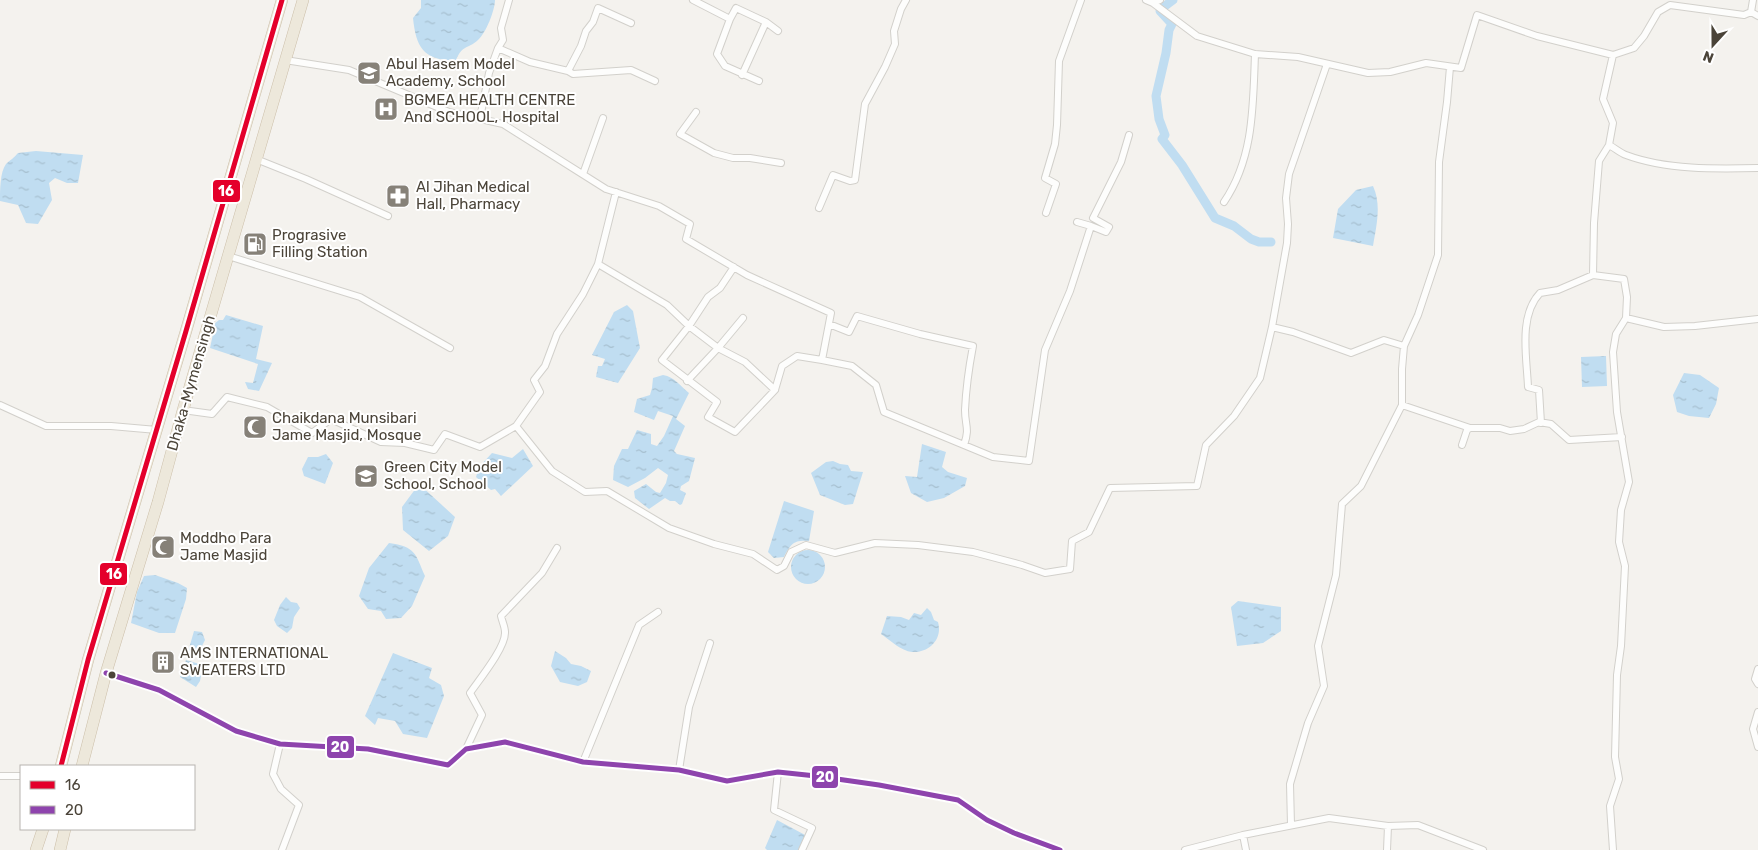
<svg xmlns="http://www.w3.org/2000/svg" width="1758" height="850" font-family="Rubik,sans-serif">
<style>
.water{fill:url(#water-ripples)}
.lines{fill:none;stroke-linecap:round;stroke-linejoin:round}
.canal{stroke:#c0ddf1;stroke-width:9}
.street-casing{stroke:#d2d0cb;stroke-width:8}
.highway-casing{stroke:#ccbfa9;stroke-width:12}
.street{stroke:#fdfdfc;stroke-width:6}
.highway{stroke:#ede8db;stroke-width:11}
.bus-1-casing{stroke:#fff;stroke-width:9}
.bus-2-casing{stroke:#fff;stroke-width:9}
.bus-1{stroke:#e4002b;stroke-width:5}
.bus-2{stroke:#8e44ad;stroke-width:5}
.bus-dot{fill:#4b4439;stroke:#fff;stroke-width:2}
.labels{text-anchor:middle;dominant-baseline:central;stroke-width:4;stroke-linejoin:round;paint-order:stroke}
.poi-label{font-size:15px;fill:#4b4439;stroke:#fff;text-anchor:start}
.street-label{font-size:15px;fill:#4b4439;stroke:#fff}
.line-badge{stroke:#fff;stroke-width:2}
.badge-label{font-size:14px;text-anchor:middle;font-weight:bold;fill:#fff}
</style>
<defs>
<pattern id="water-ripples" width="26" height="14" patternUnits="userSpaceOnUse" patternTransform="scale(1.25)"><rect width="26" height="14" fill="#c0ddf1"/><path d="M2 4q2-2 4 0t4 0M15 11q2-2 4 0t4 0" fill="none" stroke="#a6bfcf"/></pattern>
</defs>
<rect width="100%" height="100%" fill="#f4f2ee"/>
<!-- water -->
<path class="water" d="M421 0H495C495 10 486 33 478 40 467 50 463 44 456 60 424 61 416 48 413 18L421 8Z
M36 151 83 155 78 183H67L55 178 49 183 52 200 38 224 26 223 18 205 0 201C0 190 0 172 6 164 10 160 14 158 18 153Z
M1373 186C1382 205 1376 227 1373 246L1333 238 1338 209 1356 190Z
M627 305 633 311 640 348 618 383 596 377 598 366H602L605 359 592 355 614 312Z
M226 315 263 326 256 359 272 363 259 391 248 389 245 382 253 383 258 364 210 348 213 334 211 332 214 324 219 320H223Z
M1606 356 1607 386 1582 387 1581 357Z
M1684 373 1700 375 1719 388 1716 404 1709 418 1689 416 1677 412 1673 395Z
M663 375C675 377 680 386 689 393L676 419 685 426 674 451 677 454 695 458 689 481 681 486 680 490 686 493 682 504 680 505 675 501H670L665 498 649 509 635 498 634 491 646 484 656 492 660 493 666 483 668 475 658 468 645 478 628 487 613 480 614 466 622 449H628L637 430 651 434V444L657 446 664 436 673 416 658 411 654 420 634 412 637 399 650 395 652 388 653 378Z
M922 444 946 452 942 467 948 472 967 478 965 486 944 498 927 502 911 493 905 476 917 477Z
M523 449 533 466 501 496 495 489 491 490 476 477 479 467 492 453 512 458Z
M326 454 333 463 325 484 304 476 302 469 308 457H318Z
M833 461 840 464 848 465 851 471 863 472 853 504 845 505 820 495 811 473 826 462Z
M419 484 455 517 448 536 429 551 403 530 402 507Z
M784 501 814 511 809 541C793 540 791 544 784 557L774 558 768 552Z
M389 543C416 547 415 553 425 576L412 606 401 618 386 619 381 611 368 609 359 596 369 568Z
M791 567a17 17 0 1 1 34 0a17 17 0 1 1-34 0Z
M155 575 178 583 187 588 186 599 175 633H159L131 623 137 592 144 576Z
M286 597 291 602 297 603 300 608 294 617 292 628 287 633 277 626 274 620 280 605Z
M1238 601 1281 607V631L1263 643 1237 646 1231 607Z
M927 608 931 612 934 620 938 622C943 639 929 653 912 652 901 651 890 640 881 634L887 616 901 617 909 620 914 613 921 615Z
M194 631 202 632 205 640 197 656 190 655 188 652Z
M555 651 566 658 571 664 581 666 591 671 587 682 578 686 560 682 551 666Z
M393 653 432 668 429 678 441 685 444 696 427 738 403 734 395 721 378 718 375 725 365 716Z
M186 660 203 665 200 681 196 687 180 677Z
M777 820 807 836 800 850H767L765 848Z"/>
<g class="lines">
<!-- canal -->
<path class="canal" d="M1165 6 1173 0
M1160 11 1172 24 1169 30 1166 53 1156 96 1159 119 1165 135 1162 139 1182 165 1215 218 1234 226 1251 239 1259 242H1271"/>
<!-- street casing -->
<g class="street-casing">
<path id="street" d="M509 0 501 28 503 40 498 48 530 62 568 71 581 46 586 31 593 22 598 8 631 23
M693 0 730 19
M1146 0 1153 3 1160 0
M1153 3 1197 36 1255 54 1298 57 1368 73 1390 72 1426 63 1461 68 1477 15 1537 36 1613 55 1634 48 1644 36 1658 12 1670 5 1744 15 1751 12 1758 16
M1751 12 1753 0
M285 60 349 70 449 112 503 124 606 189 659 206 690 224 686 239 747 275 831 313 822 360 852 366 876 385 884 412 993 457 1029 461 1045 350 1070 291 1091 226 1077 222
M568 71 573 74 631 70 655 81
M742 75 766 22
M759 81 725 66 717 54 730 19 736 8 766 22 778 31
M696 112 680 134 714 153 733 158H750L781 163
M480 118 489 73 498 48
M1609 145C1615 148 1620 153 1626 155 1666 170 1716 169 1758 168
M256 159 306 179 388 216
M583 174 603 118
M1224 202C1254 158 1253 105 1255 54
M819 208 833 175 850 181 855 180 865 104 885 67 895 44 894 31 901 9 906 0
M1046 213 1056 184 1045 178 1055 144 1057 125 1059 61 1081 0
M1091 226 1106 232 1109 227 1093 218 1121 162 1129 135
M228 256 360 297 450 348
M598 264 667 305 689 326 718 348 687 381
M734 267 720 288 708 297 689 326 662 360 717 402 708 417 735 432 775 390 782 366 797 356 822 360
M743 318 718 348 745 362 775 390
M1626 318 1664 327 1695 326 1758 319
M829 324 849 332 857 316 920 334 973 346C969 367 966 388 965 410 965 426 970 428 964 445
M1272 327 1287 243 1288 224 1286 198 1289 174 1327 64
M0 405 46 426H111L157 430
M1402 405 1470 428
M183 410 212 414 227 397 267 407 312 433 331 419 381 442 405 443 434 450 445 434 480 447 516 426 552 471 585 492 607 491 669 528 714 544 753 554 777 570 784 566 791 552 806 545 835 553 875 543 918 545 973 552 1022 565 1045 573 1070 569 1072 541 1089 532 1110 488 1197 486 1206 445 1234 416 1260 378 1272 327 1293 332 1351 353 1384 340 1404 346
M1541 423 1539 390 1528 387C1527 359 1518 316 1540 293L1558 290 1593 275
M516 426 540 392 534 380 545 366 557 334 583 294 598 264 616 192
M1462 445 1467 430 1470 428H1500L1510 431 1524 429 1539 422 1551 424 1569 440 1622 437
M1758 669 1755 679 1758 684
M106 673 159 690 236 731 280 744 368 749 448 765 466 749 505 742 583 762 679 770 727 781 778 772 816 776 879 785 958 800 987 820 1014 833 1060 850
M1758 712 1753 729 1758 747
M280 744 273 774 281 789 299 805 282 850
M466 749 482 715 470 693C479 680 506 647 505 632 505 627 502 621 501 616L542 573 557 548
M583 762 639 625 658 612
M679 770 689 707 710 643
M778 772 774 810 812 828 802 850
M0 776H21
M1291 825 1290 784 1308 723 1324 686 1318 646 1336 575 1342 504 1361 486 1402 405V369L1404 346 1418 315 1438 255 1439 162 1447 102 1450 67
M1243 835 1246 850
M1185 850 1243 835 1329 818 1388 826 1418 825 1483 850
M1387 850 1388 826
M1613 850 1610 806 1619 779 1615 757 1617 675 1621 646 1625 566 1619 542 1621 510 1629 482 1617 412 1613 352 1616 334 1626 318 1627 297 1624 279 1593 275 1594 223 1599 161 1609 145 1613 123 1603 99 1613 55"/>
</g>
<!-- highway casing -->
<g class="highway-casing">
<path id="highway" d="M61 766 88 660 186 331 282 0
M82 766 106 673 158 502 183 410 303 0
M36 850 43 829
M60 850 65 829"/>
</g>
<!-- street -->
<use href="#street" class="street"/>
<!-- highway -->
<use href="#highway" class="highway"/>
<!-- bus-1 casing -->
<g class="bus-1-casing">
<path id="bus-1" d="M61 766 88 660 186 331 282 0"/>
</g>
<!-- bus-2 casing -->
<g class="bus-2-casing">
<path id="bus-2" d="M106 673 159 690 236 731 280 744 368 749 448 765 466 749 505 742 583 762 679 770 727 781 778 772 816 776 879 785 958 800 987 820 1014 833 1060 850"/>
</g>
<!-- bus-1 -->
<use href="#bus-1" class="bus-1"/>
<!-- bus-2 -->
<use href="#bus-2" class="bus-2"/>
</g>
<!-- icons -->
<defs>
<g id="school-square" transform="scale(1.25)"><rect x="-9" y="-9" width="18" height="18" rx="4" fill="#868178" stroke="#fff"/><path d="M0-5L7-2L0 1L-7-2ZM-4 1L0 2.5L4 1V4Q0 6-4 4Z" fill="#fff"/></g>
<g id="hospital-square" transform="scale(1.25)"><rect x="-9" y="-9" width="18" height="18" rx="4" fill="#868178" stroke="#fff"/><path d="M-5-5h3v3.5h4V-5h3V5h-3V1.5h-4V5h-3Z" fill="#fff"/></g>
<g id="pharmacy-square" transform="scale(1.25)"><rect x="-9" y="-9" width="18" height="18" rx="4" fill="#868178" stroke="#fff"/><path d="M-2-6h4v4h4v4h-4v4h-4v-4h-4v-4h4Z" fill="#fff"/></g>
<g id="fuel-square" transform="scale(1.25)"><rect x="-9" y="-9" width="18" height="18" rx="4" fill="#868178" stroke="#fff"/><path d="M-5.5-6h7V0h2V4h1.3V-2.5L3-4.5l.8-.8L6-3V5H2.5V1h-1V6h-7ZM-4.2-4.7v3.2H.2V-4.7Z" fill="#fff"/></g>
<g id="mosque-square" transform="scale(1.25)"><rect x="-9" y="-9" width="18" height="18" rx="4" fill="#868178" stroke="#fff"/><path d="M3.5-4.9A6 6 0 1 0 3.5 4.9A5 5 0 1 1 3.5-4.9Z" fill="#fff"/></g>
<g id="building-square" transform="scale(1.25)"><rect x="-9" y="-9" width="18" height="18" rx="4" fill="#868178" stroke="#fff"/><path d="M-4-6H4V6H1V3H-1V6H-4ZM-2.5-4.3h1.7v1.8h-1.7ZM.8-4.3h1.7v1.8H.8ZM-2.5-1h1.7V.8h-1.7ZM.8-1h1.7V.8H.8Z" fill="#fff"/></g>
</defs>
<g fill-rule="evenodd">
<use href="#school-square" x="369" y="73"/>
<use href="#hospital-square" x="386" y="109"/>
<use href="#pharmacy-square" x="398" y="196"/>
<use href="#fuel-square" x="255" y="244"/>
<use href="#mosque-square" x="255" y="427"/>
<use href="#school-square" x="366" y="476"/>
<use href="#mosque-square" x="163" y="547"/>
<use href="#building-square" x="163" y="662"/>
</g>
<!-- markers -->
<circle class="bus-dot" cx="112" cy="675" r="4.5"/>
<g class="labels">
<!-- poi labels -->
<g class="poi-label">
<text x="386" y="64">Abul Hasem Model<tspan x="386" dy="17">Academy, School</tspan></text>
<text x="404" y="100">BGMEA HEALTH CENTRE<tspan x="404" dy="17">And SCHOOL, Hospital</tspan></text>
<text x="416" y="187">Al Jihan Medical<tspan x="416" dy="17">Hall, Pharmacy</tspan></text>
<text x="272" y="235">Prograsive<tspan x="272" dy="17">Filling Station</tspan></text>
<text x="272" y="418">Chaikdana Munsibari<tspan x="272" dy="17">Jame Masjid, Mosque</tspan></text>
<text x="384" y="467">Green City Model<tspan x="384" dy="17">School, School</tspan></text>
<text x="180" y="538">Moddho Para<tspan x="180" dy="17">Jame Masjid</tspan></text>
<text x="180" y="653">AMS INTERNATIONAL<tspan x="180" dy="17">SWEATERS LTD</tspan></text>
</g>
<!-- street labels -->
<g class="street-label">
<text transform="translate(191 383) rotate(-74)">Dhaka-Mymensingh</text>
</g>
</g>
<g class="line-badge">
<rect x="212" y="179" width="29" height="24" rx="5" fill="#e4002b"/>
<rect x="99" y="562" width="29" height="24" rx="5" fill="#e4002b"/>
<rect x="326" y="735" width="29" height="24" rx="5" fill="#8e44ad"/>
<rect x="811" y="765" width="28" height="24" rx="5" fill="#8e44ad"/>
</g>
<g class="badge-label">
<text x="226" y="196">16</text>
<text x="114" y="579">16</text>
<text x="340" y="752">20</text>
<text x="825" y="782">20</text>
</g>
<!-- legend -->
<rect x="20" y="765" width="175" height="65" fill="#ffffff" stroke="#b7b4b0"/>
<rect x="30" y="781" width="25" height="8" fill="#e4002b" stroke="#b7b4b0"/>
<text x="65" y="790" font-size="15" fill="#4b4439">16</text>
<rect x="30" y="806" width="25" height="8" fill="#8e44ad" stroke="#b7b4b0"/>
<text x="65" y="815" font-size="15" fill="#4b4439">20</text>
<!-- north arrow -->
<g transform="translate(1713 45) rotate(201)" stroke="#ffffff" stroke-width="4" paint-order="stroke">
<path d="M0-4L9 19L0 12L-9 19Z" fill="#4b4439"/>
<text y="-8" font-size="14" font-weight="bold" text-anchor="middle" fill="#4b4439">N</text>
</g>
</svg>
